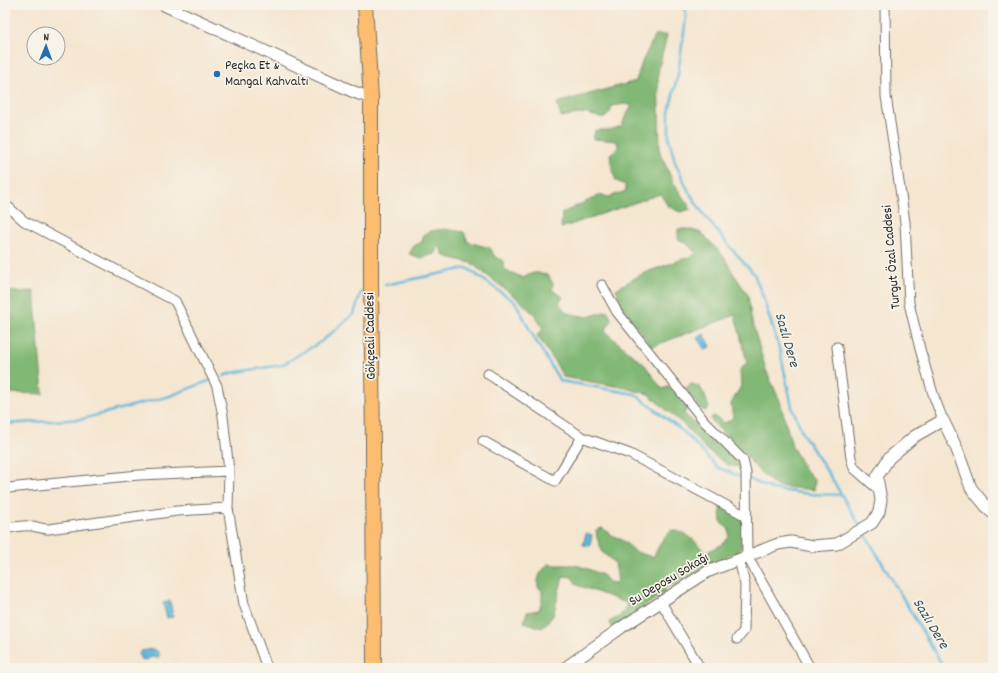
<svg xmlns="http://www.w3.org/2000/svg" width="998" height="673" font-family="Dekko,sans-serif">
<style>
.forest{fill:#81b874;stroke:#567250}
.water{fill:#5db7db;stroke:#447183}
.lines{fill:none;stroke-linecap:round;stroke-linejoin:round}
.stream{stroke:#5db7db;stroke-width:2.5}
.minor-casing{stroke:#726c65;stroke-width:11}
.tertiary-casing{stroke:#726c65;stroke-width:13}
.primary-casing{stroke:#726c65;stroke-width:16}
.minor{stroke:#fff;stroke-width:9}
.tertiary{stroke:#fff;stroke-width:11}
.primary{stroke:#fcbd6f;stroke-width:14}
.poi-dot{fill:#1f6fb2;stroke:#f7f3e8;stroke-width:1.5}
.labels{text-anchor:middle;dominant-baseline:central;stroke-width:3.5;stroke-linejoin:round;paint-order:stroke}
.poi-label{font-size:14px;fill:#2b2b2b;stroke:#f7f3e8;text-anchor:start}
.street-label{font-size:14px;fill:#2b2b2b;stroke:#f7f3e8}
.water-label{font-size:15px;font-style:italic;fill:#3a5560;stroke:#f7f3e8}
</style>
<rect width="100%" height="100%" fill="#f7f3e8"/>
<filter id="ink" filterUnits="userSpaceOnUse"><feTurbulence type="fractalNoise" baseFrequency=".025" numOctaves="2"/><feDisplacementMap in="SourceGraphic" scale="8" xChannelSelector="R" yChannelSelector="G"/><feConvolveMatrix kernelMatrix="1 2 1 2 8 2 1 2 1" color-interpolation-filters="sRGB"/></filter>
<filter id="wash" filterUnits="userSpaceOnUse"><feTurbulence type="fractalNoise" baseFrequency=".012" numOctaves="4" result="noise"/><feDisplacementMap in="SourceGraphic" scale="16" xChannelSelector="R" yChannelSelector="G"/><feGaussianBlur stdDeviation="0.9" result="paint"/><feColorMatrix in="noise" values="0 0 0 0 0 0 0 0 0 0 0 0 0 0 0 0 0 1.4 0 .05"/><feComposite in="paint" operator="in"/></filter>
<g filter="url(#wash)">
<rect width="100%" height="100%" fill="#f5e6d0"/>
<!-- forest -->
<path class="forest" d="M655 35H667L658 72 660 153 674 184 691 209 680 212 668 206 660 194 561 228 562 213 600 195 609 197 626 191 625 185 616 181 612 169 610 154 618 148 617 141 593 139 595 130H609L622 126 625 117 632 106 626 104 611 106V111L605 118 594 116 585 113 561 117 557 103 636 81 642 62Z
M445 229 464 232 468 242 490 248 495 257 504 261V269L523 278C534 271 537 272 549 276L553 284 552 290 563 297 559 303 567 313 587 317 608 311 612 320 605 330 610 336 628 351 645 365 662 389 668 387 677 393 687 408 684 414 738 460 742 467 729 466 708 451 683 424 648 394 621 387 563 377 556 364 537 335 543 329 535 315 519 300 471 263 444 256 439 245 434 254 421 258 409 254 414 246 422 242 424 234 431 231Z
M678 229H688L702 233 724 257 733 273 748 295 751 318 766 370 780 401 792 446 804 468 815 480 814 490 776 486 759 471 749 459 728 438 710 419 713 416 725 423 733 418 731 404 741 386 740 370 747 362 735 315 651 347 622 307 616 289 644 273 697 254 687 244 678 239Z
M34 291 43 394 10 393 5 396V292Z
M691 384 699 386 705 395 709 408 705 411 699 408 686 388Z
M720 506 738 511 744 522 742 545 739 553 727 555 726 560 682 584 668 586 659 596 642 608 627 619 613 628 609 622 619 617 628 606 624 602 577 585 572 577 563 576 553 616 542 628 524 622 527 612 539 610 542 600V591L538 587C537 576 541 572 548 564L556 565H576L588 569 603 575 609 582 615 583 618 581 615 563 603 553 597 538 596 530 602 528 610 534 622 540 636 552 653 557 664 537 671 530C687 532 696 541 705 553L721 545 729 537V529L721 523Z"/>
<!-- water -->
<path class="water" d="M704 334 711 346 705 350 697 338Z
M586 533 592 535 590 546 583 545Z
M170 601 173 617 167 618 163 603Z
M153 649C158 651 161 653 158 658L151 657 146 660 141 659 139 654 141 651Z"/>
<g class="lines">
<!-- stream -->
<path class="stream" d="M685 5 686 18 678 74 669 112V139L675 162 689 192 704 215 730 247 754 274 762 294 780 351 792 407 803 434 832 479 860 526
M385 285 467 268 516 303 533 336 560 381 635 394 685 433 717 467 744 478
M224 376 231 373 282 365 322 341 354 314 361 292 366 291
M5 424 82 419 170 396 211 380
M749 479 772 489 809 494 842 495
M864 532 944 668"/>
</g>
</g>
<g filter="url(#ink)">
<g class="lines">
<!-- minor casing -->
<g class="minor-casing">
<path id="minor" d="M885 5 886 96 905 222 909 303 920 349 934 397 943 420
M5 204 24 221 175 301 217 386 223 416 229 471 228 508 244 604 267 668
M602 285 617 312 705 422 743 460 746 473 747 556 810 668
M837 347 851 458 854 468 879 490
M488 374 582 437 630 454 746 516
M483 441 555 481 582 437
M5 487 8 488 139 475 229 471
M5 529C14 527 23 525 32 526 38 527 43 529 49 529L177 511 228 508
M661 602 700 668
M737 639 744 631 745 585 739 559"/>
</g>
<!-- tertiary casing -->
<g class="tertiary-casing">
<path id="tertiary" d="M164 5 354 92 371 98
M565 668 622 627 707 572 778 544 791 542 812 546 837 544 872 523 879 512 881 500 877 477 889 458 915 436 943 420 956 447 971 488 989 510 993 513"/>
</g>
<!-- primary casing -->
<g class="primary-casing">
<path id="primary" d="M365 5 371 98V284L373 442 374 668"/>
</g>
<!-- minor -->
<use href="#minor" class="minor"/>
<!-- tertiary -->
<use href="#tertiary" class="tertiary"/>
<!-- primary -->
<use href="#primary" class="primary"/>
</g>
</g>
<!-- markers -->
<circle class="poi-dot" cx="217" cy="74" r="4"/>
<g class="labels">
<!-- poi labels -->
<g class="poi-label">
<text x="225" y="66">Peçka Et &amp;<tspan x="225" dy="16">Mangal Kahvaltı</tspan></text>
</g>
<!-- street labels -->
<g class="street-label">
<text transform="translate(892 257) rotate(-95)">Turgut Özal Caddesi</text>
<text transform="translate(371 336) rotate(-91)">Gökçeali Caddesi</text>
<text transform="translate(669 580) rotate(-31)">Su Deposu Sokağı</text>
</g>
<!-- water labels -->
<g class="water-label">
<text transform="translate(786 340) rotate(74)">Sazlı Dere</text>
<text transform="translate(930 624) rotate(59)">Sazlı Dere</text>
</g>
</g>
<!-- margin -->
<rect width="998" height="673" fill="none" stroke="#f7f3e8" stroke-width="20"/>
<!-- north arrow -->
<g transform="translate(46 46) rotate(1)"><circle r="19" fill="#f7f3e8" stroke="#a5a39c"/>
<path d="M0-3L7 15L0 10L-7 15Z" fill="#1f6fb2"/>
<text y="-6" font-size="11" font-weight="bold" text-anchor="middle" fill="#2b2b2b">N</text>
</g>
</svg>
